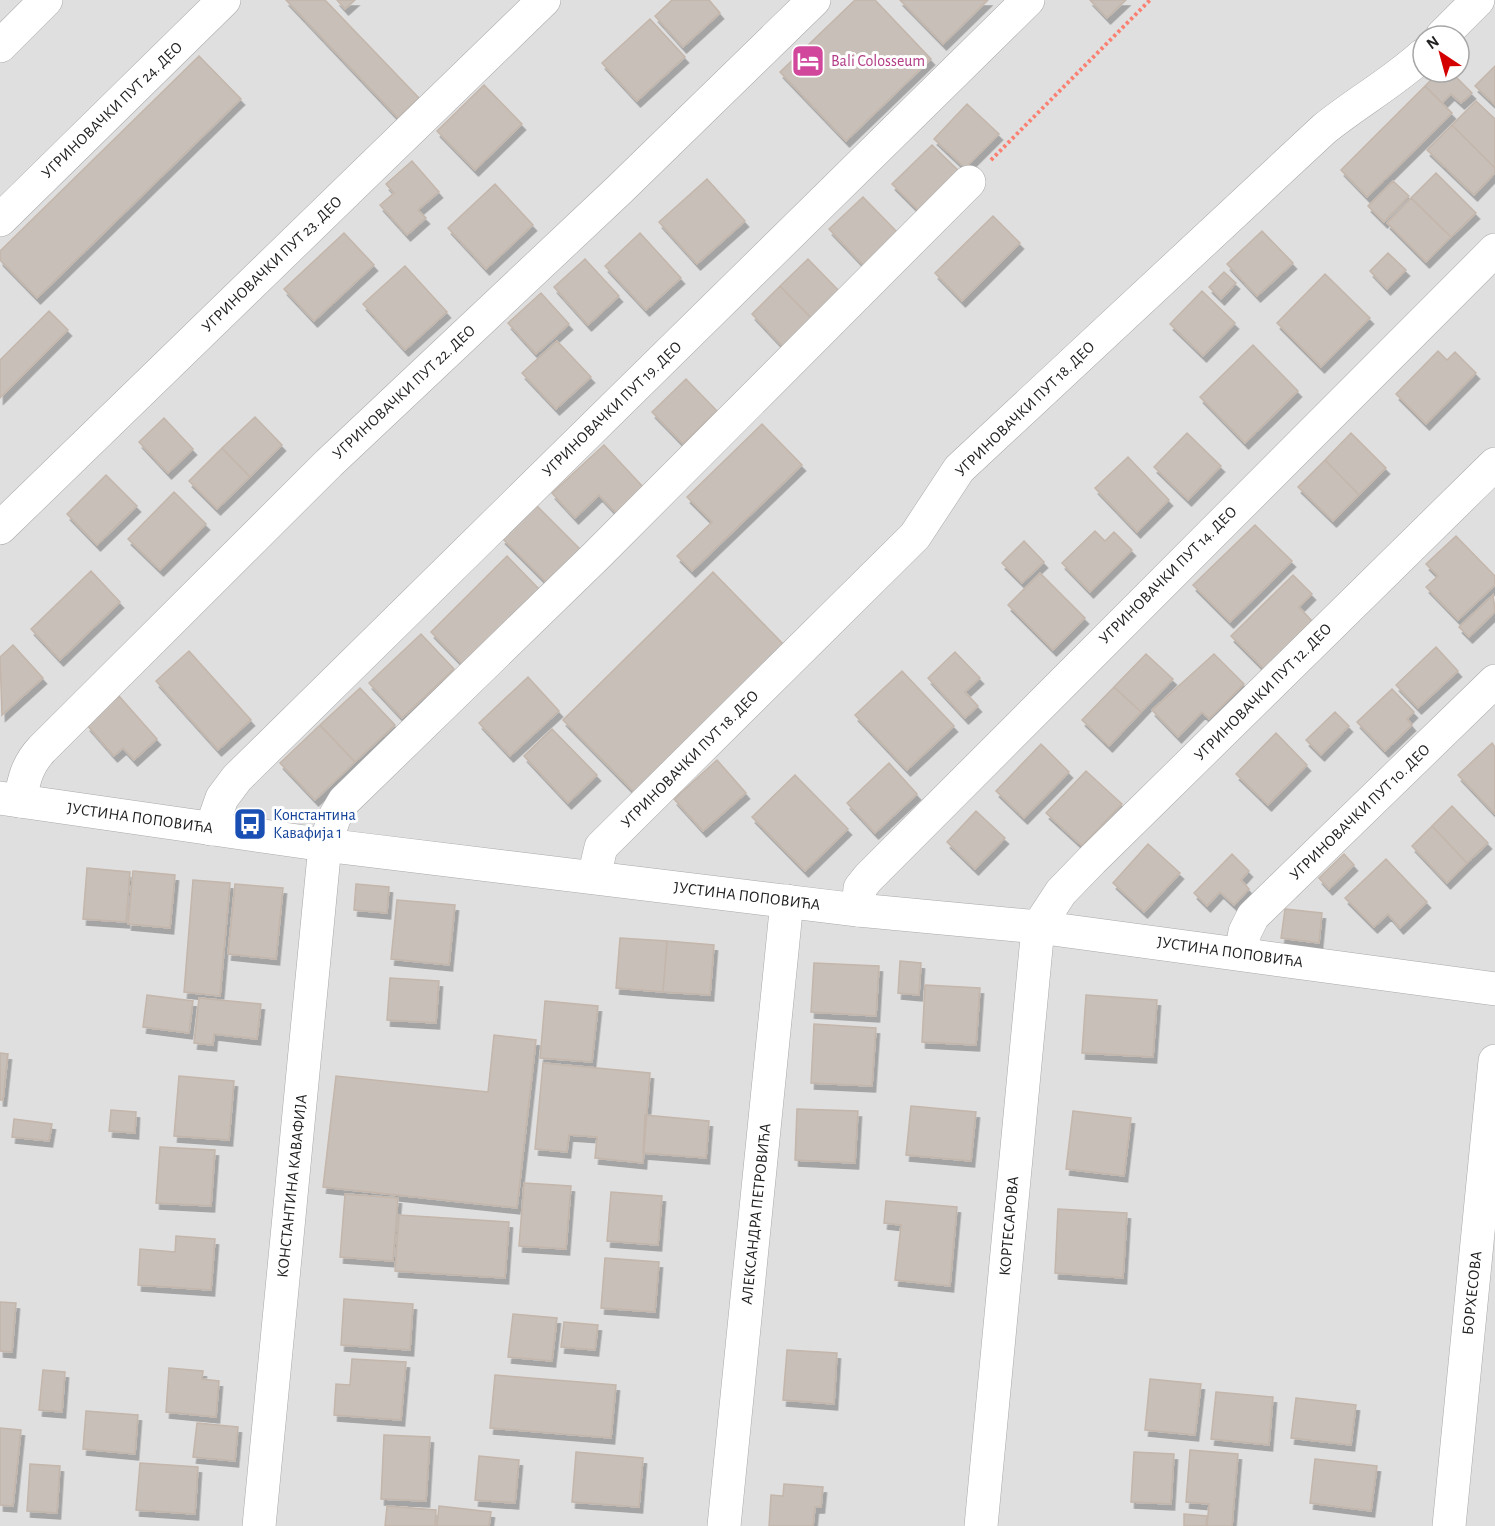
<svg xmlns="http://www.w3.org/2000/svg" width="1495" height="1526" font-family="'Alegreya Sans',sans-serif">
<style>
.residential{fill:#e0dfdf;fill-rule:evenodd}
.building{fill:#c7bfb8;stroke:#c4b6ab;stroke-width:1.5;filter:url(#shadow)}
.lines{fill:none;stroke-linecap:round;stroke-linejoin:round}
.minor-casing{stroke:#a9a9a9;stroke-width:34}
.tertiary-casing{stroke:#a9a9a9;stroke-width:34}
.path{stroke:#fa8072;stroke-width:4;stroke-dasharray:3 3;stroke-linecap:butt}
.minor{stroke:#fff;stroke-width:33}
.tertiary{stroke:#fff;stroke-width:33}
.labels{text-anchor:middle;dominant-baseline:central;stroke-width:6;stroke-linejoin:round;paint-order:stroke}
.hotel-label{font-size:16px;fill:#b23c85;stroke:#fff;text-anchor:start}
.street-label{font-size:16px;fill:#222;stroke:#fff}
.transit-label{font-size:16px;fill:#164399;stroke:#fff;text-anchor:start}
</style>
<defs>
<filter id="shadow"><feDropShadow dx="3.5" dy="6" stdDeviation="0" flood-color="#0004"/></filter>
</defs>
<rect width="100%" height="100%" fill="#f2efe9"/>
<!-- residential -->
<path class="residential" d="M0 0H1495V1526H0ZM1423 36H1459V72H1423Z"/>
<!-- building -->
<path class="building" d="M286 0H325L419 98 398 118Z
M337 0H355L345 9Z
M672 0H709L720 13 683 47 655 16Z
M855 0H875L931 59 846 141 780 72Z
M900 0H988L943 44Z
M1090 0H1126L1107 18Z
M650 19 685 57 637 101 602 63Z
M199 56 241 99 37 298 0 260V251Z
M1495 66V105L1475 86Z
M1434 72H1451L1472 93 1461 103 1451 94 1442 103 1425 86 1434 77 1432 74Z
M484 85 522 124 475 170 437 131Z
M1425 86 1452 113 1367 197 1341 170Z
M1476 101 1495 119V168L1452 125Z
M967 104 999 134 965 168 934 139Z
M1452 125 1495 168V173L1474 195 1427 150Z
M932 145 962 174 922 214 892 184Z
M412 161 439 192 418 210 426 218 407 235 380 205 394 193 386 184Z
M1436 173 1476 213 1451 237 1411 198Z
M707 179 745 221 697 264 659 222Z
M1393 181 1409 196 1384 222 1368 206Z
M495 184 533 225 486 269 448 228Z
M863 197 899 234 865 267 829 229Z
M1411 198 1451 237 1426 262 1387 223Z
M993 216 1020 243 962 301 935 273Z
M1262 231 1293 263 1257 296 1227 264Z
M344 233 374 265 314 321 284 289Z
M640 233 681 278 646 310 605 266Z
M1388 253 1406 270 1387 289 1370 271Z
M585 259 619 296 588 325 554 287Z
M808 259 842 294 814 321 780 286Z
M405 266 447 312 405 350 363 304Z
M1224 272 1236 283 1221 299 1209 287Z
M1325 274 1370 318 1321 367 1277 323Z
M780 286 814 321 785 349 752 314Z
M1202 291 1235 323 1203 356 1170 324Z
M541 293 569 324 536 354 508 323Z
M49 311 68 330 0 398V360Z
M557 341 591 377 556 409 522 373Z
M1253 345 1298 391 1245 443 1200 397Z
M1438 351 1447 360 1455 352 1476 373 1426 424 1396 394Z
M686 379 717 411 683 444 652 412Z
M255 417 282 445 250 477 222 448Z
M164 418 193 449 168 473 139 442Z
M762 424 802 465 692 571 677 556 712 522 687 497Z
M1187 433 1221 466 1188 500 1154 467Z
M1351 433 1386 468 1359 495 1325 460Z
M604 445 644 488 617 514 599 495 575 518 552 493Z
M222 448 250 477 217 509 189 481Z
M1128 457 1169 500 1137 532 1095 488Z
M1325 460 1359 495 1333 521 1298 487Z
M106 475 137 506 97 545 67 514Z
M174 492 206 524 160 570 128 539Z
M536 505 583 552 549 585 502 538Z
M1255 525 1292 561 1230 622 1193 585Z
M1095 531 1105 541 1114 532 1132 550 1090 592 1062 563Z
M1456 536 1495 576V585L1458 620 1426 587 1438 576 1426 564Z
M1024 541 1044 562 1022 583 1002 563Z
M507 556 539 589 462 664 431 632Z
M91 571 120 602 60 660 31 629Z
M713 572 788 649 638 796 563 720Z
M1040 573 1085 618 1053 650 1008 605Z
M1293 575 1312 594 1299 607 1312 621 1264 669 1231 636Z
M1493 595 1495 612 1469 637 1459 627Z
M421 634 454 669 402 718 369 683Z
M13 645 43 678 2 715 0 657Z
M1436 647 1458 671 1418 708 1396 685Z
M189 651 251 720 218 750 156 681Z
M955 652 980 678 965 692 978 706 965 718 928 678Z
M1146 654 1173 679 1141 712 1114 687Z
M1214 654 1244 684 1209 719 1202 712 1178 737 1152 710Z
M902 671 954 726 907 770 855 715Z
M528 677 559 711 510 756 479 723Z
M1114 687 1141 712 1109 746 1082 720Z
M360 688 395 725 355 762 320 725Z
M1392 689 1414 712 1407 719 1412 725 1385 751 1357 722Z
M119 696 157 739 134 760 123 748 114 756 87 725Z
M1335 712 1349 726 1321 755 1306 740Z
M320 725 355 762 315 800 280 763Z
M552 729 597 775 568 803 524 756Z
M1276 733 1307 765 1268 805 1236 774Z
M1492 743 1495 747V814L1458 775Z
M1041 744 1069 772 1024 818 996 791Z
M717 760 746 793 703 831 674 799Z
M889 763 917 794 875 833 847 803Z
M1086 771 1122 804 1082 846 1046 813Z
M795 775 848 829 805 871 752 817Z
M1452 806 1488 843 1467 863 1432 826Z
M976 811 1005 838 975 869 947 842Z
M1432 826 1467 863 1447 883 1412 846Z
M1148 844 1180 873 1144 912 1113 883Z
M1232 854 1249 871 1241 880 1249 889 1234 905 1220 892 1207 906 1194 893Z
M1344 854 1354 865 1329 889 1319 878Z
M1386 859 1427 902 1400 928 1388 914 1374 927 1345 898Z
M87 868 130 872 126 922 83 919Z
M133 871 175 875 170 928 128 924Z
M193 880 230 883 220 996 184 992Z
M235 884 283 888 276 959 228 954Z
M356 884 389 887 387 913 354 910Z
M397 900 455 905 449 965 391 959Z
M1285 909 1322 913 1319 943 1281 938Z
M620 938 667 941 663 992 616 988Z
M667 941 714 945 710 995 663 992Z
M900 961 921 963 919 995 898 993Z
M814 963 879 966 876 1016 811 1012Z
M390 978 439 981 436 1023 387 1020Z
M925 985 980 988 976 1045 922 1042Z
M147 995 193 1001 189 1033 143 1027Z
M1086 995 1157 1000 1153 1057 1082 1053Z
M199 998 261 1004 257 1039 214 1034 213 1045 194 1043Z
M545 1001 598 1006 592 1062 540 1058Z
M814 1024 876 1028 872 1086 811 1083Z
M494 1035 536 1040 517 1208 323 1187 336 1076 488 1092Z
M0 1053 8 1054 3 1100H0Z
M543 1063 650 1073 643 1163 595 1158 597 1137 569 1135 567 1152 535 1149Z
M179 1076 234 1081 229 1140 174 1136Z
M911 1106 976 1112 971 1161 906 1155Z
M797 1109 858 1111 855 1163 795 1160Z
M111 1110 136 1112 135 1133 109 1131Z
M1073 1111 1131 1118 1124 1176 1066 1169Z
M645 1115 709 1121 706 1158 643 1153Z
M14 1119 52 1124 49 1141 12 1137Z
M160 1147 215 1150 211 1206 156 1203Z
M524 1183 571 1186 566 1249 519 1246Z
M611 1192 662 1196 658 1245 607 1241Z
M345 1194 398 1198 393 1261 340 1257Z
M886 1201 957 1207 950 1286 895 1280 901 1225 884 1223Z
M1058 1209 1127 1213 1123 1278 1055 1273Z
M399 1215 509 1222 505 1278 395 1271Z
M176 1236 215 1239 211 1290 138 1285 140 1249 175 1252Z
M605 1258 659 1262 655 1312 601 1308Z
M344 1299 413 1304 410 1350 341 1345Z
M0 1302 16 1303 12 1352 0 1351Z
M513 1314 557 1318 552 1361 508 1357Z
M564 1322 598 1325 595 1350 561 1347Z
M787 1350 837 1353 834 1404 783 1400Z
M352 1359 406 1362 401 1420 334 1415 336 1384 350 1385Z
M169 1368 203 1371 202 1379 219 1381 216 1417 166 1412Z
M43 1370 65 1372 62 1412 39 1410Z
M495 1375 616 1385 611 1438 490 1428Z
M1150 1379 1201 1384 1195 1435 1145 1430Z
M1216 1392 1273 1397 1269 1445 1211 1439Z
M1296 1398 1356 1405 1351 1445 1291 1438Z
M86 1411 138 1415 135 1454 83 1449Z
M197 1423 238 1427 235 1461 193 1457Z
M0 1428 21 1430 13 1506 0 1505Z
M384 1435 430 1437 426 1501 381 1499Z
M1190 1450 1238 1454 1232 1526H1207L1209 1504 1186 1502Z
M576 1452 643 1458 639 1507 572 1502Z
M1134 1452 1174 1454 1171 1504 1131 1502Z
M479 1456 519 1460 515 1503 475 1500Z
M1315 1459 1377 1466 1371 1511 1310 1503Z
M140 1463 198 1467 195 1514 136 1510Z
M30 1464 60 1466 57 1513 27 1511Z
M784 1484 823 1487 821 1507H815L813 1526H769L771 1495 783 1496Z
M387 1506 436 1510 435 1526H385Z
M439 1506 491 1512 489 1526H437Z
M1184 1514 1207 1516 1206 1526H1184Z"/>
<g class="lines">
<!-- minor casing -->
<g class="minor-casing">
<path id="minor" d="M1442 36 1478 0
M0 46 46 0
M0 220 224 0
M0 528 544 0
M20 801C24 779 27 765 42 749L329 463 620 189 814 0
M211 829 222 798 237 778 1028 0
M594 877 601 847 915 536 959 469 1324 129C1356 103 1392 83 1423 55
M858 910 860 888 868 878 1495 250
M1241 953 1245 932 1253 916 1495 681
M259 1526 325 845 334 818 344 801 595 557 969 182
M724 1526 787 901
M981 1526 1038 927 1061 892 1092 860 1495 464
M1449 1526 1495 1061"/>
</g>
<!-- tertiary casing -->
<g class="tertiary-casing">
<path id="tertiary" d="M0 798 325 845 858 910 1038 927 1495 989"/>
</g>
<!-- path -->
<path class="path" d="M991 160 1150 0"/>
<!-- minor -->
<use href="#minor" class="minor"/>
<!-- tertiary -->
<use href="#tertiary" class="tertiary"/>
</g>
<!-- icons -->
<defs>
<g id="hotel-square" transform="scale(1.725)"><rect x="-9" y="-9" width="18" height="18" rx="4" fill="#d1479c" stroke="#fff"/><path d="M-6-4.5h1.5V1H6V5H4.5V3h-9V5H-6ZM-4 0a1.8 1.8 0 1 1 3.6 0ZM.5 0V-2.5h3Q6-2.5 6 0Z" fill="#fff"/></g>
<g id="bus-square" transform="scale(1.725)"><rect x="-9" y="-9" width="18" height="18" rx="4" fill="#1a4fb4" stroke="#fff"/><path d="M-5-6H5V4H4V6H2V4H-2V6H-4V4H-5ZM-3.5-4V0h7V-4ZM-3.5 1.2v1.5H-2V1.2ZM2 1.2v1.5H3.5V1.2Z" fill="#fff"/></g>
</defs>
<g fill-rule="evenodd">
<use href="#hotel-square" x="808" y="61"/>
<use href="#bus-square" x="250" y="824"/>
</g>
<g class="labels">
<!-- hotel labels -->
<g class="hotel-label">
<text x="831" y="61">Bali Colosseum</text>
</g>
<!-- street labels -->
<g class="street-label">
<text transform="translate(112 110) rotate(-44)">УГРИНОВАЧКИ ПУТ 24. ДЕО</text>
<text transform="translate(272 264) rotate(-44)">УГРИНОВАЧКИ ПУТ 23. ДЕО</text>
<text transform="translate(404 392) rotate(-43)">УГРИНОВАЧКИ ПУТ 22. ДЕО</text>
<text transform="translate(612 409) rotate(-44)">УГРИНОВАЧКИ ПУТ 19. ДЕО</text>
<text transform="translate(1025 409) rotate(-44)">УГРИНОВАЧКИ ПУТ 18. ДЕО</text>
<text transform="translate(1168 575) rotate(-45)">УГРИНОВАЧКИ ПУТ 14. ДЕО</text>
<text transform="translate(1263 692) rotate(-45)">УГРИНОВАЧКИ ПУТ 12. ДЕО</text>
<text transform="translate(690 759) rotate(-45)">УГРИНОВАЧКИ ПУТ 18. ДЕО</text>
<text transform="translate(1360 812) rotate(-44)">УГРИНОВАЧКИ ПУТ 10. ДЕО</text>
<text transform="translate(140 818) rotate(8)">ЈУСТИНА ПОПОВИЋА</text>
<text transform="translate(747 896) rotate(7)">ЈУСТИНА ПОПОВИЋА</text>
<text transform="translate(1230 952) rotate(8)">ЈУСТИНА ПОПОВИЋА</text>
<text transform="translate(292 1186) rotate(-84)">КОНСТАНТИНА КАВАФИЈА</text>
<text transform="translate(756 1214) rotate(-84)">АЛЕКСАНДРА ПЕТРОВИЋА</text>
<text transform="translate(1009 1226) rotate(-85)">КОРТЕСАРОВА</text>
<text transform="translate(1472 1293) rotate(-84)">БОРХЕСОВА</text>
</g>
<!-- transit labels -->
<g class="transit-label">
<text x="273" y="815">Константина<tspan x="273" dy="18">Кавафија 1</tspan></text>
</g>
</g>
<!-- north arrow -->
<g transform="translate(1441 54) rotate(324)"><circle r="28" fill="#ffffff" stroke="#a7a7a7" stroke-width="1.5"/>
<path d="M0-4.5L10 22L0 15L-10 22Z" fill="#d40000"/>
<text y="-9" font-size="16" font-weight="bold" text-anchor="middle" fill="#222222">N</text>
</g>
</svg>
